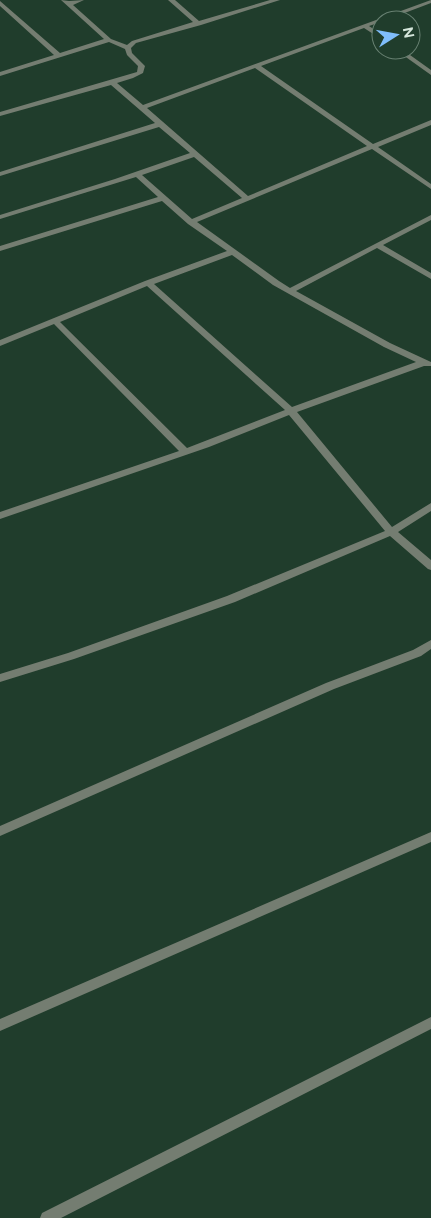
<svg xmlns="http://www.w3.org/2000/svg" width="431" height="1218" font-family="Raleway,sans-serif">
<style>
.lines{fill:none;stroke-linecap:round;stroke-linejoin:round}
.minor{fill:#747d71;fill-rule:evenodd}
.tertiary{fill:#747d71;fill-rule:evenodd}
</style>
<rect width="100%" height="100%" fill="#203d2c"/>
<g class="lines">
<!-- minor -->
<path class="minor" d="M61 0 69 1 84 0 73 5 111 39 127 45 132 41 193 22 168 0H175L199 21 270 0H280L201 25 136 43 131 48 132 53 145 66 143 73 133 78 117 83 143 105 431 0V3L386 20H381V22L369 26 381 34V39L364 28 261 66 373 144 431 120V125L378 147 431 184V189L372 149 197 222 279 281 290 288 431 215V220L383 245 431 273V279L377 248 296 291 390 343 431 362V366H424L297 412 392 527 431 503V511L398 532 431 560V570L428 569 390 536 235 602 74 659 0 682V674L68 653 227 596 385 531 289 415 209 447 0 519V512L179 451 54 324 0 346V340L145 281 227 251 188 224 162 201 0 251V246L158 197 136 177 0 219V215L115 179 190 153 159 127 0 176V172L155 123 111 85 0 116V112L137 72 138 66 127 55 125 49 109 42 0 76V72L54 55 0 6V1L60 53 104 39ZM255 68 367 146 248 196 147 108ZM194 157 242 198 192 219 142 175ZM232 255 273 285 384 347 416 362 292 407 154 284ZM147 286 285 410 187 448 60 322Z
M396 50H403L431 70V75Z
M431 832V842L0 1031V1019Z
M431 1017V1029L61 1218H40L42 1213Z"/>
<!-- tertiary -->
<path class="tertiary" d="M431 640V649L421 656 334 689 0 836V826L326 683 413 650Z"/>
</g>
<!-- north arrow -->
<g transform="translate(396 35) rotate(79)"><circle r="24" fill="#203d2c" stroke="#688172"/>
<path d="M0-4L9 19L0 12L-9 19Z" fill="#7fbdfa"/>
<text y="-8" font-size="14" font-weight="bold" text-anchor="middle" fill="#d5e6db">N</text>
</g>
</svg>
